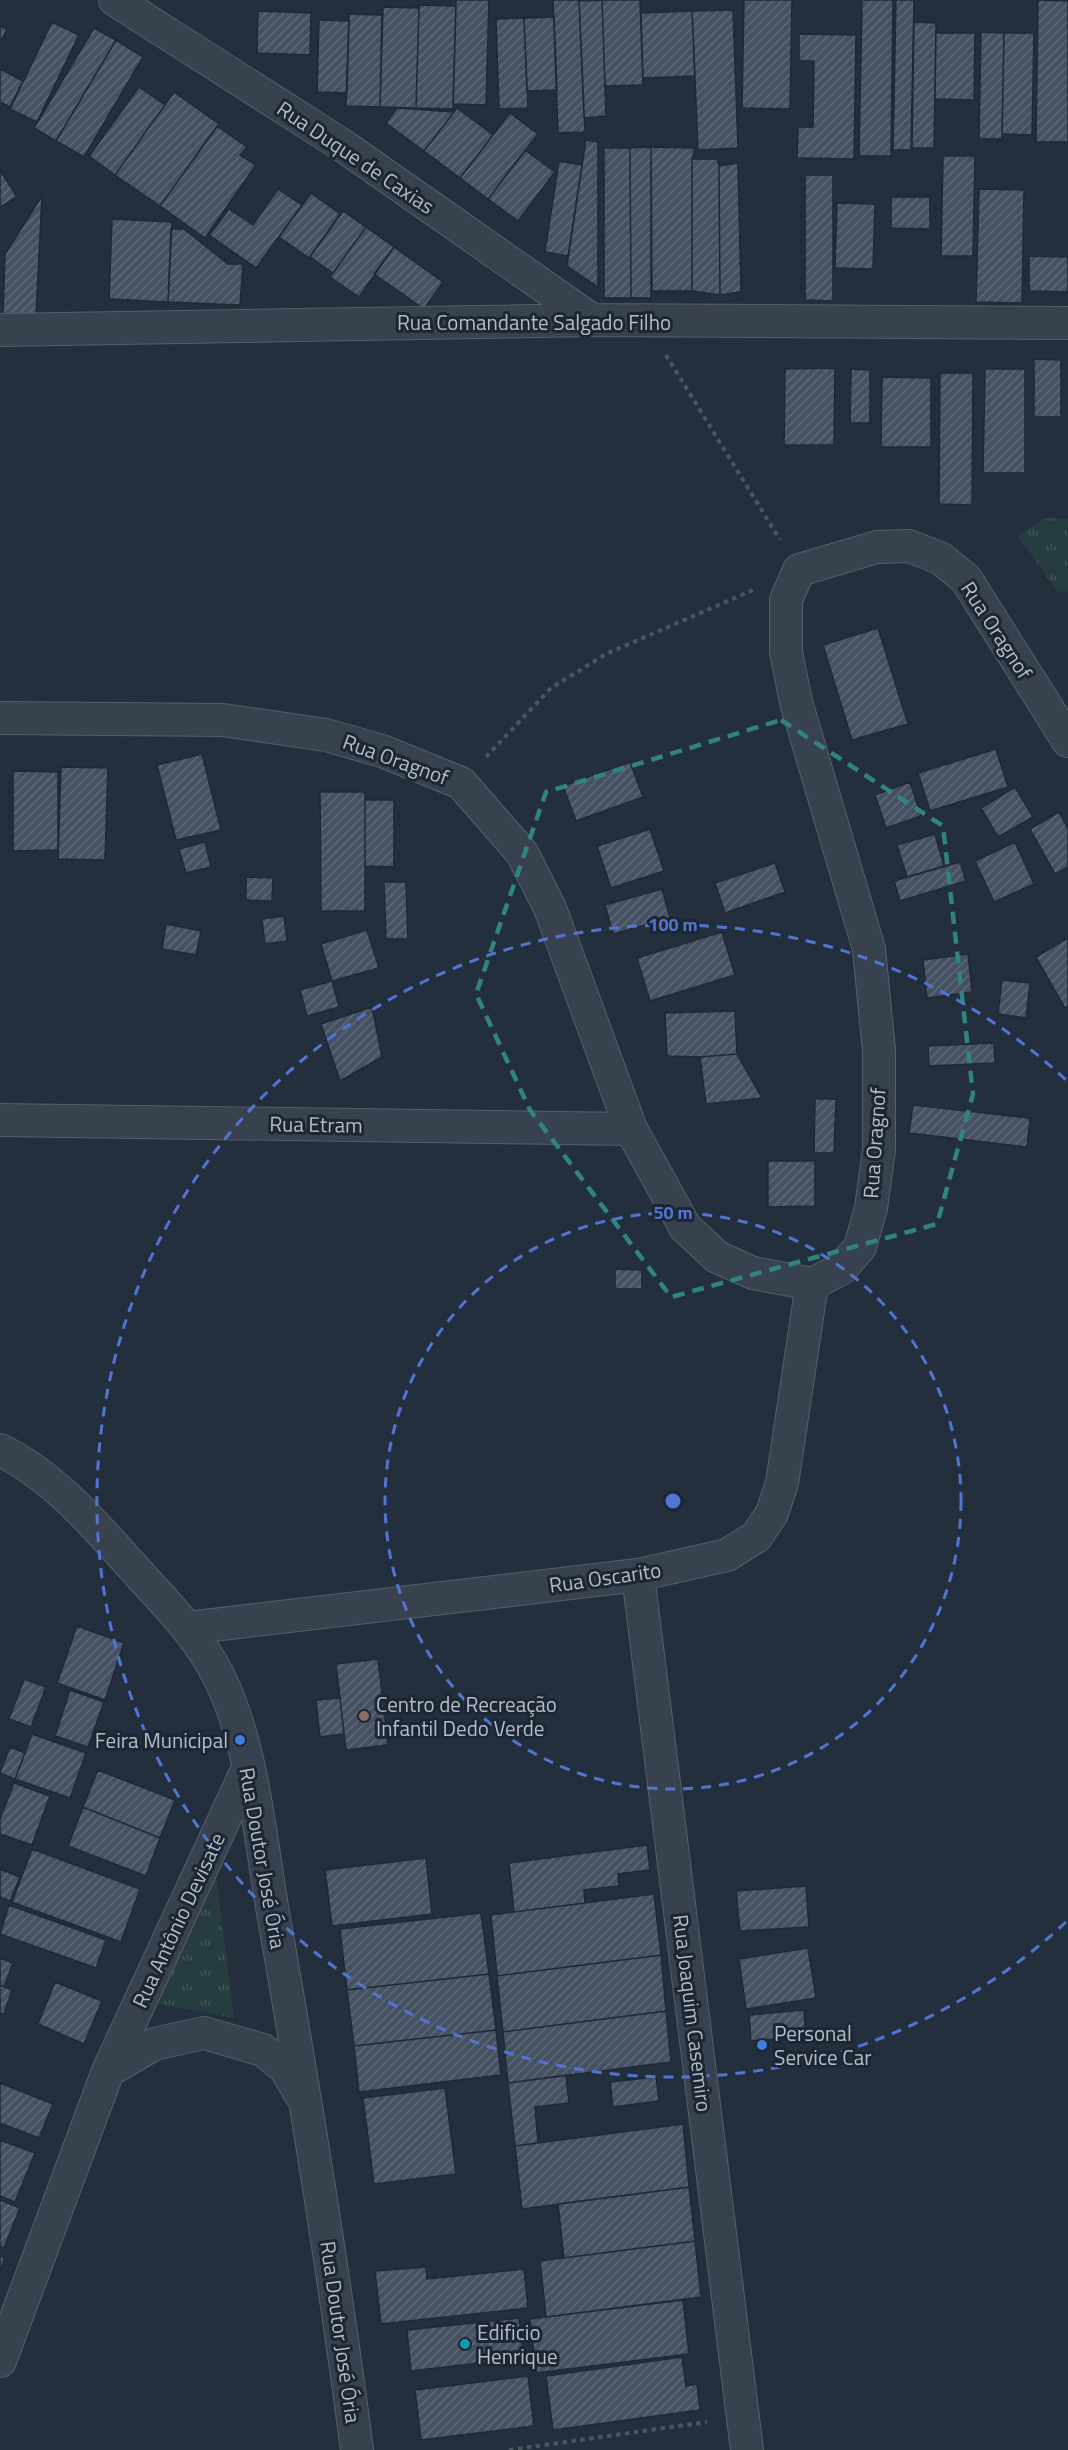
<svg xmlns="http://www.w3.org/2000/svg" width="1068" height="2450" font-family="'Titillium Web',sans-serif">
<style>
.grass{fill:url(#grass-tufts)}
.building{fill:url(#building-hatch);stroke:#1f2835;stroke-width:1.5}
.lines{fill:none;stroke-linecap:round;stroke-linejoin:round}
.street-casing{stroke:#565f6c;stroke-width:34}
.path{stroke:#44595c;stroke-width:4;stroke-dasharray:4.5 4.5;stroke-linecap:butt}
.street{stroke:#38414e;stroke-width:32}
.marked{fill:none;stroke:#308480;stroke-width:4.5;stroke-dasharray:12 8;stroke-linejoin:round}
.ring{fill:none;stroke:#5274d3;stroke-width:3;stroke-dasharray:10 8}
.education-dot{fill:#8d6e63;stroke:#1d2633;stroke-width:2}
.shop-dot{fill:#3f7fe0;stroke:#1d2633;stroke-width:2}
.culture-dot{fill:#0f9aa8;stroke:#1d2633;stroke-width:2}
.labels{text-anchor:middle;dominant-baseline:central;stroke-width:6;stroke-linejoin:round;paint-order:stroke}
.street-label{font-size:21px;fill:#b4bcc9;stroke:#1d2633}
.poi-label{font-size:21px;fill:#b4bcc9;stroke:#1d2633;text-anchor:start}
.centre{fill:#5274d3;stroke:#1d2633;stroke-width:3}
.ring-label{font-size:18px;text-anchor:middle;font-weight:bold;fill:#5274d3;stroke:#1d2633;stroke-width:6;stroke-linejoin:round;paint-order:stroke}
</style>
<defs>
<pattern id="grass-tufts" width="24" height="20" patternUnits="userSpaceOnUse" patternTransform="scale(1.5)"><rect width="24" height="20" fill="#263c3f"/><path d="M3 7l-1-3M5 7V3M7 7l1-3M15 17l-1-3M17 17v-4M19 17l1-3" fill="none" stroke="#435659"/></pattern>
<pattern id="building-hatch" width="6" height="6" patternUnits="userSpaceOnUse" patternTransform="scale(1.5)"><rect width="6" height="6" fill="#455162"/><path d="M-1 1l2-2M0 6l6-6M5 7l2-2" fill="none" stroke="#5d6877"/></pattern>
</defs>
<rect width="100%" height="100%" fill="#242f3e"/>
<!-- grass -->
<path class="grass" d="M1044 518 1068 519V591L1058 592 1018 536Z
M214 1859 234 2018 153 2003Z"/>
<!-- building -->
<path class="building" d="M456 0H489L486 105 453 104Z
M553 0H579L585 132 558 133Z
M602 0H640L643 85 605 86Z
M602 0 606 116 584 118 579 1Z
M744 0H792L790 109 742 108Z
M862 0H893L891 156H859Z
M896 0H914L911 150H893Z
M1038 0 1068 1V142H1036Z
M419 5 456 6 453 109 416 108Z
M383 7 419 8 416 108 380 107Z
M733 10 738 148 698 150 692 11Z
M258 11 311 13 310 55 257 53Z
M692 11 695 76 643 78 641 13Z
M349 14 382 15 380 107 346 106Z
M554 17 557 90 527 91 524 18Z
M524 18 528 108 499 109 496 19Z
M319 20 349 21 347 93 317 92Z
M52 22 79 35 37 122 10 109Z
M914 22 936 23 934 148H912Z
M0 26 7 29 0 43Z
M94 28 116 40 56 141 34 128Z
M981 32 1004 33 1002 139H979Z
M936 33H975L974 100 935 99Z
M1004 33H1034L1032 135 1002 134Z
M799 34 856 35 854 159 797 158 798 127H813L814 61H799Z
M116 40 143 57 84 157 56 141Z
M0 69 23 81 10 107 0 102Z
M139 87 165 105 115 175 89 156Z
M174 92 219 124 160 206 115 175Z
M397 108 454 112 424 151 386 123Z
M457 108 493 135 460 178 424 151Z
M510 113 538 134 488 199 460 178Z
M217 126 247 147 240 155 256 165 205 238 160 206Z
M586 140 598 142V287L567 266Z
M651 147 695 148 692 159V291H652Z
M651 147V298H631L630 148Z
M604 148H630L631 298H604Z
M525 150 555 172 518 221 488 199Z
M943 156H975L973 256H941Z
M692 159H717L719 166 720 295 692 291Z
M559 161 582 165 568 256 545 252Z
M738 163 741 292 720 295 719 166Z
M0 170 17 197 0 207Z
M805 175H833V301L805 300Z
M278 189 302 205 256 268 209 235 229 209 253 225Z
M979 189 1024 190 1022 303 976 302Z
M311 193 340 214 309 258 279 237Z
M42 196 36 316 3 314 5 254Z
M891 197H930V229L891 228Z
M837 203 875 204 873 269 835 268Z
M343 211 366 227 333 273 310 257Z
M112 219 172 222 168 302 109 299Z
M366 227 394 247 359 297 330 277Z
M171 229H184L228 264H243L240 305 168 302Z
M394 247 443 282 424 309 374 274Z
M1029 256 1068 257V292L1029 291Z
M1034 359 1061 360V417H1034Z
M835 368 834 445H784L785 369Z
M851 369 870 370V423H850Z
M985 369H1025V473H983Z
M940 373H973L972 505 939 504Z
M882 377 931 378V447H881Z
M878 628 908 724 852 740 823 645Z
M996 749 1008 787 930 811 918 773Z
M202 754 221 830 176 840 157 765Z
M630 762 643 797 576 821 563 786Z
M61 767 108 768 105 860 58 859Z
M13 771 58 772V850L13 851Z
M910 782 921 816 886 828 875 795Z
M1015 787 1033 817 998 837 981 808Z
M320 792H365V911H321Z
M365 800H394V867L365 866Z
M1059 812 1068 829V867L1055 874 1030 829Z
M650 829 664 871 611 888 597 846Z
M935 834 944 866 907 877 897 845Z
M205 842 211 867 186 873 179 849Z
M1015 842 1034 884 994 902 975 861Z
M960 862 966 881 900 901 894 881Z
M775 863 785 892 725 913 715 883Z
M246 877 273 878 272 901 246 900Z
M384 882H406L408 939H386Z
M662 889 670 918 613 934 605 905Z
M284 916 287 941 265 944 262 919Z
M166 924 201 931 196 955 162 949Z
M367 930 379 968 332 981 321 944Z
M722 932 735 975 650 1001 637 958Z
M1068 938V1006L1065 1008 1036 957Z
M968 954 972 992 927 998 923 960Z
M1002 980 1030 983 1026 1018 998 1014Z
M332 981 339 1007 307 1016 300 990Z
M372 1007 382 1057 340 1081 321 1024Z
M735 1011 737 1054 700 1057 667 1056 665 1013Z
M994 1043 995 1063 929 1066 928 1046Z
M737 1054 762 1098 706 1104 700 1057Z
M815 1099H836L834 1153H814Z
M913 1105 1030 1118 1027 1147 909 1133Z
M768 1161H815V1206L768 1207Z
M615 1269 642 1270V1289H615Z
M77 1626 124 1643 105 1700 57 1683Z
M378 1659 388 1745 346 1750 336 1664Z
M24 1679 46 1687 31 1727 9 1719Z
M70 1690 104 1702 88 1747 55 1736Z
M340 1698 344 1734 320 1737 316 1700Z
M32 1734 86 1753 70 1798 15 1779Z
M10 1747 25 1753 15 1779 0 1773Z
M98 1770 175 1800 160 1838 83 1807Z
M14 1783 50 1796 32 1845 0 1834V1819Z
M83 1807 160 1838 146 1876 68 1846Z
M647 1845 650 1870 618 1874 619 1886 584 1890 585 1903 514 1912 509 1863Z
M32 1849 140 1889 121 1942 12 1902Z
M426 1858 432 1914 332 1926 325 1870Z
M0 1869 20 1877 10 1901 0 1897Z
M806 1886 809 1927 740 1931 736 1891Z
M654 1894 661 1955 497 1976 491 1915Z
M9 1905 106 1940 96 1968 0 1934Z
M481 1913 489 1974 347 1990 340 1929Z
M808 1948 816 1998 746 2009 739 1959Z
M661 1955 666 2011 503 2032 497 1976Z
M0 1958 13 1963 4 1987 0 1985Z
M489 1974 496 2030 354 2046 347 1990Z
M55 1982 102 2001 84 2044 38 2024Z
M0 1985 12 1990 4 2014 0 2013Z
M804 2010 806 2036 751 2041 749 2015Z
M666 2011 671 2062 508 2083 503 2032Z
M496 2030 501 2075 359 2092 354 2046Z
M566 2075 569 2103 535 2107 538 2143 515 2146 508 2083Z
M656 2077 659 2101 613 2107 610 2082Z
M0 2083 53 2104 39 2138 0 2123Z
M445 2088 456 2174 374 2184 363 2098Z
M683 2124 689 2187 522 2209 515 2146Z
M0 2140 35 2153 15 2202 0 2196Z
M689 2187 695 2241 564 2258 558 2204Z
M0 2200 20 2208 4 2248 0 2246Z
M695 2241 701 2297 546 2317 540 2261Z
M0 2256 5 2258 0 2272Z
M426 2267 427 2279 524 2269 528 2308 381 2324 375 2271Z
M683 2300 689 2354 536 2373 530 2319Z
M519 2318 524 2358 411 2371 407 2330Z
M682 2357 686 2386 697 2384 700 2410 553 2430 546 2376Z
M528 2376 534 2426 421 2440 415 2390Z"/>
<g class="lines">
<!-- street casing -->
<g class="street-casing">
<path id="street" d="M115 0 342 145 592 320
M0 330 592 320 1068 323
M0 718 223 720 326 735 382 751 461 783 522 853 550 908 631 1129 685 1227 717 1257 753 1273 812 1284 841 1269 860 1247 871 1208 879 1150V1051L869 949 796 702 786 652V600L799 570 877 547 909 546 940 558 966 579 1068 741
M0 1120 631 1129
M0 1450C56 1477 99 1530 140 1575 168 1606 199 1637 218 1675 254 1746 260 1841 274 1918 305 2095 334 2272 357 2450
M638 1575 747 2450
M188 1628 638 1575 727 1555 756 1537 772 1513 782 1483 812 1284
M108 2071 154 2044 204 2033 263 2050 285 2068 301 2095
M0 2361 108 2071 248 1768"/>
</g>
<!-- path -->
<path class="path" d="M666 355 780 540
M486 757 551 688 606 654 753 590
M509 2450 707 2422"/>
<!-- street -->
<use href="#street" class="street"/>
</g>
<!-- marked area -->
<path class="marked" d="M781 720 943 826 973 1094 937 1224 671 1297 530 1110 476 994 546 792Z"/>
<!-- distance rings -->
<g class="ring">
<circle cx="673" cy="1501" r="288"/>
<path d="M1066 1922A576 576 0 1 1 1066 1080"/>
</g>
<!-- markers -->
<circle class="education-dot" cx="364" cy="1716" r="6"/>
<g class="shop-dot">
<circle cx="240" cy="1740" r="6"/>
<circle cx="762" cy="2045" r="6"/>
</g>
<circle class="culture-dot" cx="465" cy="2344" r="6"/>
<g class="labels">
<!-- street labels -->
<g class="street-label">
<text transform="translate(356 157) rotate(34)">Rua Duque de Caxias</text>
<text x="534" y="322">Rua Comandante Salgado Filho</text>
<text transform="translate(997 630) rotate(57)">Rua Oragnof</text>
<text transform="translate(396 759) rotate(20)">Rua Oragnof</text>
<text transform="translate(316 1124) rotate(1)">Rua Etram</text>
<text transform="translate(874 1143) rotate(-86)">Rua Oragnof</text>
<text transform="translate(605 1577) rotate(-8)">Rua Oscarito</text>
<text transform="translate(263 1858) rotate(80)">Rua Doutor José Ória</text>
<text transform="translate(178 1920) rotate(-65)">Rua Antônio Devisate</text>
<text transform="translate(693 2013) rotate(83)">Rua Joaquim Casemiro</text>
<text transform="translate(341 2332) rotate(82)">Rua Doutor José Ória</text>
</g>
<!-- poi labels -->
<g class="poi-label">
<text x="376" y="1704">Centro de Recreação<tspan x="376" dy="24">Infantil Dedo Verde</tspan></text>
<text x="228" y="1740" text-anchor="end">Feira Municipal</text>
<text x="774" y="2033">Personal<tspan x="774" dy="24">Service Car</tspan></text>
<text x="477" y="2332">Edificio<tspan x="477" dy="24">Henrique</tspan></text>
</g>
</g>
<circle cx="673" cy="1501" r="9" class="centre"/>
<g class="ring-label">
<text x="673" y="931">100 m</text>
<text x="673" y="1219">50 m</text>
</g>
</svg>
